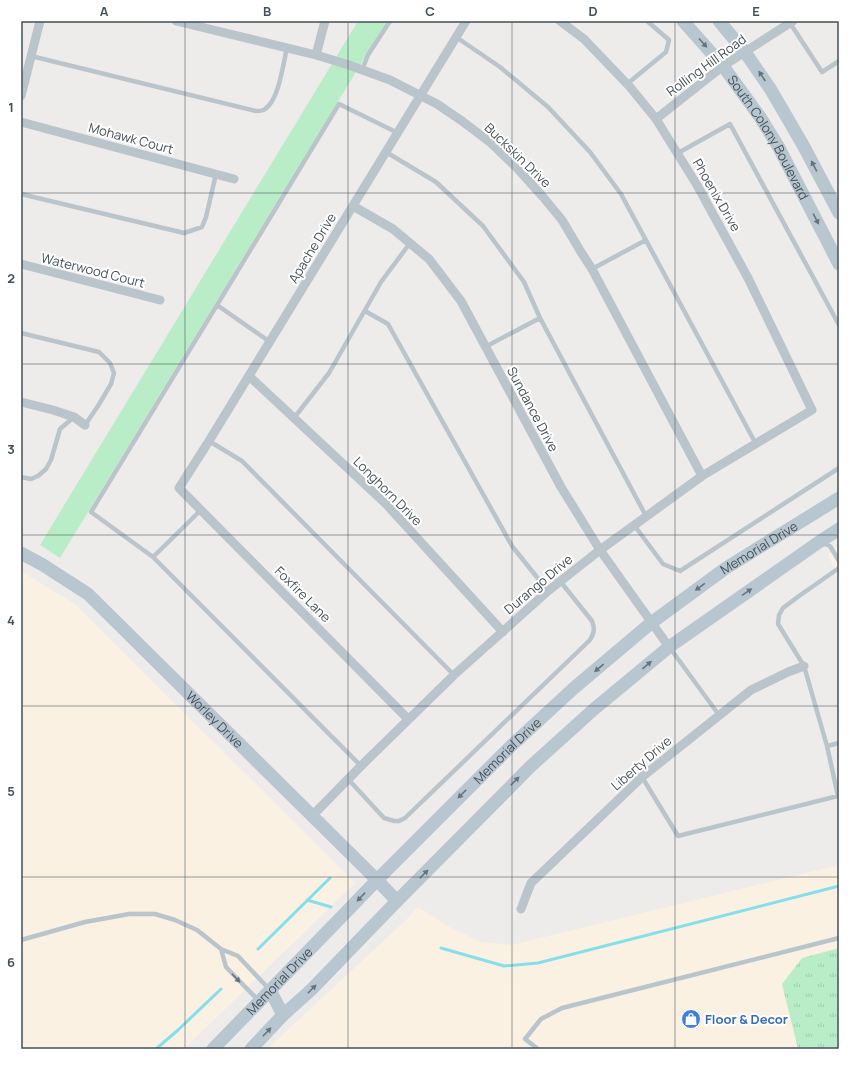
<svg xmlns="http://www.w3.org/2000/svg" width="860" height="1070" font-family="Manrope,sans-serif">
<style>
.commercial{fill:#fbf1e2}
.grass{fill:url(#grass-tufts)}
.park{fill:#b8edc7}
.lines{fill:none;stroke-linecap:round;stroke-linejoin:round}
.stream{stroke:#85dfea;stroke-width:3}
.lane{stroke:#b9c4cb;stroke-width:4.5}
.street{stroke:#b9c4cb;stroke-width:9}
.secondary{stroke:#b8c6d0;stroke-width:13}
.oneway{fill:#67737c}
.oneway2{fill:#67737a}
.grid{fill:none;stroke:#445058;stroke-width:1;stroke-opacity:0.55}
.labels{text-anchor:middle;dominant-baseline:central;stroke-width:4;stroke-linejoin:round;paint-order:stroke}
.street-label{font-size:13px;fill:#445058;stroke:#fff}
.shop-label{font-size:13px;font-weight:bold;fill:#366cbe;stroke:#fff;text-anchor:start}
.neatline{fill:none;stroke:#445058;stroke-width:1.5}
.grid-label{font-size:13px;text-anchor:middle;font-weight:bold;fill:#445058}
</style>
<defs>
<pattern id="grass-tufts" width="24" height="20" patternUnits="userSpaceOnUse"><rect width="24" height="20" fill="#b8edc7"/><path d="M3 7l-1-3M5 7V3M7 7l1-3M15 17l-1-3M17 17v-4M19 17l1-3" fill="none" stroke="#9fcdad"/></pattern>
</defs>
<rect width="100%" height="100%" fill="#eeebeb"/>
<!-- commercial -->
<path class="commercial" d="M839 547V579L828 554Z
M21 571 76 605 355 883 184 1049H21Z
M839 865V1049H267L406 920 418 907 451 928 481 942 512 945Z"/>
<!-- grass -->
<path class="grass" d="M839 948V1049H798L782 984 802 958Z"/>
<!-- park -->
<path class="park" d="M358 21H387L60 558 40 545Z"/>
<g class="lines">
<!-- stream -->
<path class="stream" d="M307 900 331 907
M441 948 504 966 538 963 839 886
M258 949 330 878
M156 1049 178 1030 221 989"/>
<!-- lane -->
<path class="lane" d="M790 23 822 72 839 61
M456 37 500 67 548 107 590 152 621 194 756 444
M31 56 256 111C259 111 263 111 265 109 279 100 283 64 287 48
M362 70 368 55 390 21
M627 84 666 52 669 40 647 21
M386 152 436 182 483 226 524 282 540 318 646 516
M678 153 730 124 839 325
M21 194 184 233 202 227 206 217 216 174
M592 269 646 240
M217 305 339 104 398 133
M365 311 388 324 512 546 548 591
M21 333 99 352 110 363 114 373 111 384 98 406 85 425
M485 347 540 318
M294 418 329 373 381 282 410 243
M209 441 242 461 454 675
M21 477 31 479 38 476 46 469 51 460 60 429 74 417
M201 510 153 557 361 766
M634 525 663 564 680 571 839 468
M822 543 830 546 839 561
M153 557 91 512 217 305 270 342
M670 648 719 715
M827 746 804 666 778 624 779 615 783 608 799 596 839 568
M642 777 678 836 838 796 827 746 839 743
M348 779 384 818 394 821H399L405 818 590 640C594 633 595 629 592 621L560 581
M21 940 85 922 129 914H155L175 920 197 930 221 949 238 956 269 989
M221 949 226 967 259 1001
M538 1049 525 1039 541 1019 562 1008 839 938"/>
<!-- street -->
<path class="street" d="M176 21 316 55 346 64 390 80 437 104 462 121 491 143 517 168 543 197 562 220 581 252 592 269 702 476
M316 55 325 21
M21 96 40 21
M656 119 723 66 793 21
M21 122 234 179
M353 206 393 229 429 259 461 301 561 487 600 550 669 647
M21 264 160 300
M249 376 386 504 503 632
M21 402 53 410 74 417 85 425
M408 719 179 488 209 441 466 21
M312 816 361 766 454 675 548 591 600 550 702 476 812 410 748 278 697 185 656 119 630 87 584 39 560 21
M521 909 531 883 642 777 751 690 788 672 804 666"/>
<!-- secondary -->
<g class="secondary">
<path id="s1" d="M683 21 723 66 760 117 778 146 839 264"/>
<path d="M719 21 745 52 771 90 803 145 839 213"/>
<path id="s2" d="M21 553 43 565 88 594 377 880 397 901"/>
<path d="M270 990 283 1015"/>
<path id="s3" d="M213 1049 352 906 377 880 511 746 574 688 651 623 726 568 839 498"/>
<path d="M251 1049 283 1015 311 990 397 901 531 766 593 710 669 647 819 542 839 529"/>
</g>
</g>
<!-- one-way arrows -->
<defs><path id="oneway-solid" d="M-6-.8H1V-3.2L6.5 0L1 3.2V.8H-6Z"/></defs>
<g class="oneway">
<use href="#oneway-solid" transform="translate(703 43) rotate(48)"/>
<use href="#oneway-solid" transform="translate(762 76) rotate(-124)"/>
<use href="#oneway-solid" transform="translate(814 166) rotate(-118)"/>
<use href="#oneway-solid" transform="translate(816 219) rotate(62)"/>
<use href="#oneway-solid" transform="translate(700 587) rotate(144)"/>
<use href="#oneway-solid" transform="translate(747 592) rotate(-35)"/>
<use href="#oneway-solid" transform="translate(647 665) rotate(-40)"/>
<use href="#oneway-solid" transform="translate(599 668) rotate(140)"/>
<use href="#oneway-solid" transform="translate(515 781) rotate(-45)"/>
<use href="#oneway-solid" transform="translate(462 794) rotate(135)"/>
<use href="#oneway-solid" transform="translate(424 874) rotate(-45)"/>
<use href="#oneway-solid" transform="translate(361 897) rotate(133)"/>
<use href="#oneway-solid" transform="translate(312 989) rotate(-45)"/>
<use href="#oneway-solid" transform="translate(267 1032) rotate(-46)"/>
</g>
<use class="oneway2" href="#oneway-solid" transform="translate(236 978) rotate(46)"/>
<!-- grid -->
<path class="grid" d="M185 21V1049M348 21V1049M512 21V1049M675 21V1049M21 193H839M21 364H839M21 535H839M21 706H839M21 877H839"/>
<!-- icons -->
<defs>
<g id="shop-disc" transform="scale(1)"><circle r="9.5" fill="#3f7fe0" stroke="#fff"/><path d="M-5-2.5h2.3a2.7 3.5 0 0 1 5.4 0H5L5.5 6h-11ZM-1.5-2.5h3a1.5 2.3 0 0 0-3 0Z" fill="#fff"/></g>
</defs>
<g fill-rule="evenodd">
<use href="#shop-disc" x="691" y="1019"/>
</g>
<g class="labels">
<!-- street labels -->
<g class="street-label">
<text transform="translate(706 65) rotate(-36)">Rolling Hill Road</text>
<text transform="translate(131 138) rotate(15)">Mohawk Court</text>
<text stroke="none"><textPath href="#s1" startOffset="145">South Colony Boulevard</textPath></text>
<text transform="translate(518 155) rotate(44)">Buckskin Drive</text>
<text transform="translate(717 195) rotate(60)">Phoenix Drive</text>
<text transform="translate(312 248) rotate(-59)">Apache Drive</text>
<text transform="translate(93 270) rotate(14)">Waterwood Court</text>
<text transform="translate(533 409) rotate(62)">Sundance Drive</text>
<text transform="translate(388 491) rotate(45)">Longhorn Drive</text>
<text stroke="none"><textPath href="#s3" startOffset="743">Memorial Drive</textPath></text>
<text transform="translate(538 584) rotate(-40)">Durango Drive</text>
<text transform="translate(303 594) rotate(45)">Foxfire Lane</text>
<text stroke="none"><textPath href="#s2" startOffset="257">Worley Drive</textPath></text>
<text stroke="none"><textPath href="#s3" startOffset="419">Memorial Drive</textPath></text>
<text transform="translate(641 763) rotate(-41)">Liberty Drive</text>
<text stroke="none"><textPath href="#s3" startOffset="95">Memorial Drive</textPath></text>
</g>
<!-- shop labels -->
<g class="shop-label">
<text x="705" y="1019">Floor &amp; Decor</text>
</g>
</g>
<!-- border -->
<rect width="860" height="1070" fill="none" stroke="#ffffff" stroke-width="44"/>
<rect x="22" y="22" width="816" height="1026" class="neatline"/>
<g class="grid-label">
<text x="104" y="16">A</text>
<text x="267" y="16">B</text>
<text x="430" y="16">C</text>
<text x="593" y="16">D</text>
<text x="756" y="16">E</text>
<text x="11" y="112">1</text>
<text x="11" y="283">2</text>
<text x="11" y="454">3</text>
<text x="11" y="625">4</text>
<text x="11" y="796">5</text>
<text x="11" y="967">6</text>
</g>
</svg>
